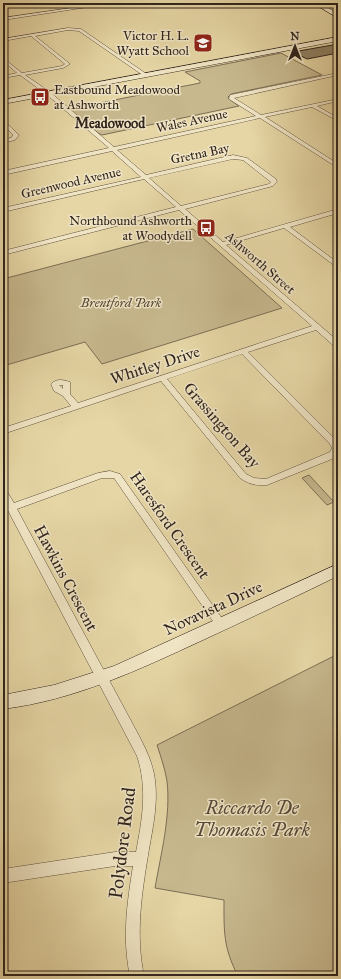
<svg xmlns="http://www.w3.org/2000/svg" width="341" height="979" font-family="'IM FELL Great Primer',serif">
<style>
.green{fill:#c7b88e;stroke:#7c6e56}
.building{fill:#8f8164;stroke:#30241d}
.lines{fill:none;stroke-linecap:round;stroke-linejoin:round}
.street-casing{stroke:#5e503f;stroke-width:1}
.secondary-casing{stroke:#30241d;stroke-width:1}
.street{fill:#efe4c4;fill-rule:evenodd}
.secondary{fill:#efe4c4;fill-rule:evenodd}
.labels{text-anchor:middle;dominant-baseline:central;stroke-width:3;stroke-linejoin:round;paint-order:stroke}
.far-poi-label{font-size:13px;fill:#30241d;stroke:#efe4c4;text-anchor:end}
.far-street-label{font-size:13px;fill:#30241d;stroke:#efe4c4}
.far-park-label{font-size:13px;font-style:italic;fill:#564939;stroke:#efe4c4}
.far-neighbourhood-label{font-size:14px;font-weight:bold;fill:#30241d;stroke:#efe4c4}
.street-label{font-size:16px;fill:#30241d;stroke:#efe4c4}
.near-park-label{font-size:19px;font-style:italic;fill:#564939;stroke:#efe4c4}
.near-street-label{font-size:19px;fill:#30241d;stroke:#efe4c4}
</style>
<rect width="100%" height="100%" fill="#e6d6a5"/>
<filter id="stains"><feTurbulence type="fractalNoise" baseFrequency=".005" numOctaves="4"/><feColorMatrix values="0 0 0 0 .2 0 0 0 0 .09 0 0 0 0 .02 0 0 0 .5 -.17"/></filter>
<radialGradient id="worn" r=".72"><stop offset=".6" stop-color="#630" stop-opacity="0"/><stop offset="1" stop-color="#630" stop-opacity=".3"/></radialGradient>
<!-- green -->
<path class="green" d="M281 53 322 75 231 94 228 97 229 99 239 106 102 135 98 133 69 109 200 83V81L185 72Z
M193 229 282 308 102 364 85 342 3 366V279Z
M309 475 334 502 327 505 302 478Z
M338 654V976H238C223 947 224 931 224 900L155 888C161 853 171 816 167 781 165 769 161 757 157 745Z"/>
<!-- building -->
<path class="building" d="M338 44V53L307 59 293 52Z"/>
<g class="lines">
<!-- street casing -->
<g class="street-casing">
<path id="street" d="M105 3H114L3 20V18Z
M68 28 81 29 148 75 144 76 79 31 68 30 35 36 70 64 63 68 25 75 50 92 114 147 256 116 229 99 230 95 338 73V75L234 98 261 115 338 99V101L317 106 338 118V121L312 107 265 117 338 164V168L260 118 117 150 146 175 233 155 247 158 276 179 277 182 273 186 185 209 223 242 338 209V213L290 227 338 263V268L284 228 226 245 338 341V347H335L316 330 248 352 337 441 338 453 332 459 267 485C257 486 248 484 240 478L161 381 3 434V428L71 406 63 396 54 391 51 384C57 378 63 380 70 382V394L78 403 312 326 179 210 3 255V251L176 207 144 179 3 212V208L141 177 112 151 3 175V171L109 148 46 94 20 75 3 78V76L17 73 3 61V58L22 73 62 66 65 64 31 36 3 41V39ZM233 159 243 160 271 182 269 184 181 206 149 178ZM242 354 330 444 332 448 330 452 266 479 254 478 246 474 167 379ZM59 385H63V389Z
M3 120 19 135 15 140 3 143V139L11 138 13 135 3 124Z
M110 471 120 474 226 624 225 627 221 628 217 627 114 478H102L17 509 137 732C145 747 153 763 155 780 158 803 153 827 149 849 142 892 135 933 144 976H130C122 939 127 903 133 866H115L3 883V869L115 852H136C142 820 148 789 137 756L3 501V489L6 490 14 503 98 473Z"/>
</g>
<!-- secondary casing -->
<g class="secondary-casing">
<path id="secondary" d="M313 3H320L338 14V18Z
M338 37V41L3 104V100Z
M338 564V576C293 598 248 619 203 640 138 670 75 700 3 709V695L54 685 114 666Z"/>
</g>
<!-- street -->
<use href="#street" class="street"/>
<!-- secondary -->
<use href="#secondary" class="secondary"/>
</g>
<!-- icons -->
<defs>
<g id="school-square" transform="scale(1)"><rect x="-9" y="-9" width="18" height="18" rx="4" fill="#8f2418" stroke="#efe4c4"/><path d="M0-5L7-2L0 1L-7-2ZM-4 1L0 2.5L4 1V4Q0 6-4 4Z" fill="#fff"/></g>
<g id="bus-square" transform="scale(1)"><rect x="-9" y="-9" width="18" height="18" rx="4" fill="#8f2418" stroke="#efe4c4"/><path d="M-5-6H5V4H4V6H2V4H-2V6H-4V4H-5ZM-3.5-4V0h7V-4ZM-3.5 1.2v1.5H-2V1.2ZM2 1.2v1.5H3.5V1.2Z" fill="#fff"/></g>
</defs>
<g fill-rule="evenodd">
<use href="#school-square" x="203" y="43"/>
<use href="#bus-square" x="40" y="97"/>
<use href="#bus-square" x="206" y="228"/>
</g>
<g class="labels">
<!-- far-poi labels -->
<g class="far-poi-label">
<text x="189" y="36">Victor H. L.<tspan x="189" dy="15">Wyatt School</tspan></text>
<text x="54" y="90" text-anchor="start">Eastbound Meadowood<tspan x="54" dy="15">at Ashworth</tspan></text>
<text x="192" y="221">Northbound Ashworth<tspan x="192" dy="15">at Woodydell</tspan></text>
</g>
<!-- far-street labels -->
<g class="far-street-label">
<text transform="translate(192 121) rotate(-12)">Wales Avenue</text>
<text transform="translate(200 154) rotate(-12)">Gretna Bay</text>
<text transform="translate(71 183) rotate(-13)">Greenwood Avenue</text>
<text transform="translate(260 263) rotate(41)">Ashworth Street</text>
</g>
<!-- far-park labels -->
<g class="far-park-label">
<text x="121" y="303">Brentford Park</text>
</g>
<!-- far-neighbourhood labels -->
<g class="far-neighbourhood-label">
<text x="110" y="123">Meadowood</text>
</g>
<!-- street labels -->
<g class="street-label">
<text transform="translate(155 365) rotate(-18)">Whitley Drive</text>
<text transform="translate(222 425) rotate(49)">Grassington Bay</text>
<text transform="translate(170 525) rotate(55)">Haresford Crescent</text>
<text transform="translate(66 578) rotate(62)">Hawkins Crescent</text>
<text transform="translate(213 608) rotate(-25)">Novavista Drive</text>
</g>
<!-- near-park labels -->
<g class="near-park-label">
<text x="252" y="807">Riccardo De<tspan x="252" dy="22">Thomasis Park</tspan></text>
</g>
<!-- near-street labels -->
<g class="near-street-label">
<text transform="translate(122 843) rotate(-83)">Polydore Road</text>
</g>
</g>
<!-- margin -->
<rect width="341" height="979" fill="none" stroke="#e6d6a5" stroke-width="16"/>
<rect x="4" y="4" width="333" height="971" fill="none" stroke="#30241d" stroke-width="2"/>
<rect x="8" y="8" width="325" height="963" fill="none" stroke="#30241d"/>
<!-- north arrow -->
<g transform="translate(295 46)" stroke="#efe4c4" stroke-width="3" paint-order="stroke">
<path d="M0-3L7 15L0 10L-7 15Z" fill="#30241d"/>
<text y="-6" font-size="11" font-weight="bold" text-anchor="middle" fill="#30241d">N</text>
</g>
<rect width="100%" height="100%" filter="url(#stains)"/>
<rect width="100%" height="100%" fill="url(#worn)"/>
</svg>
